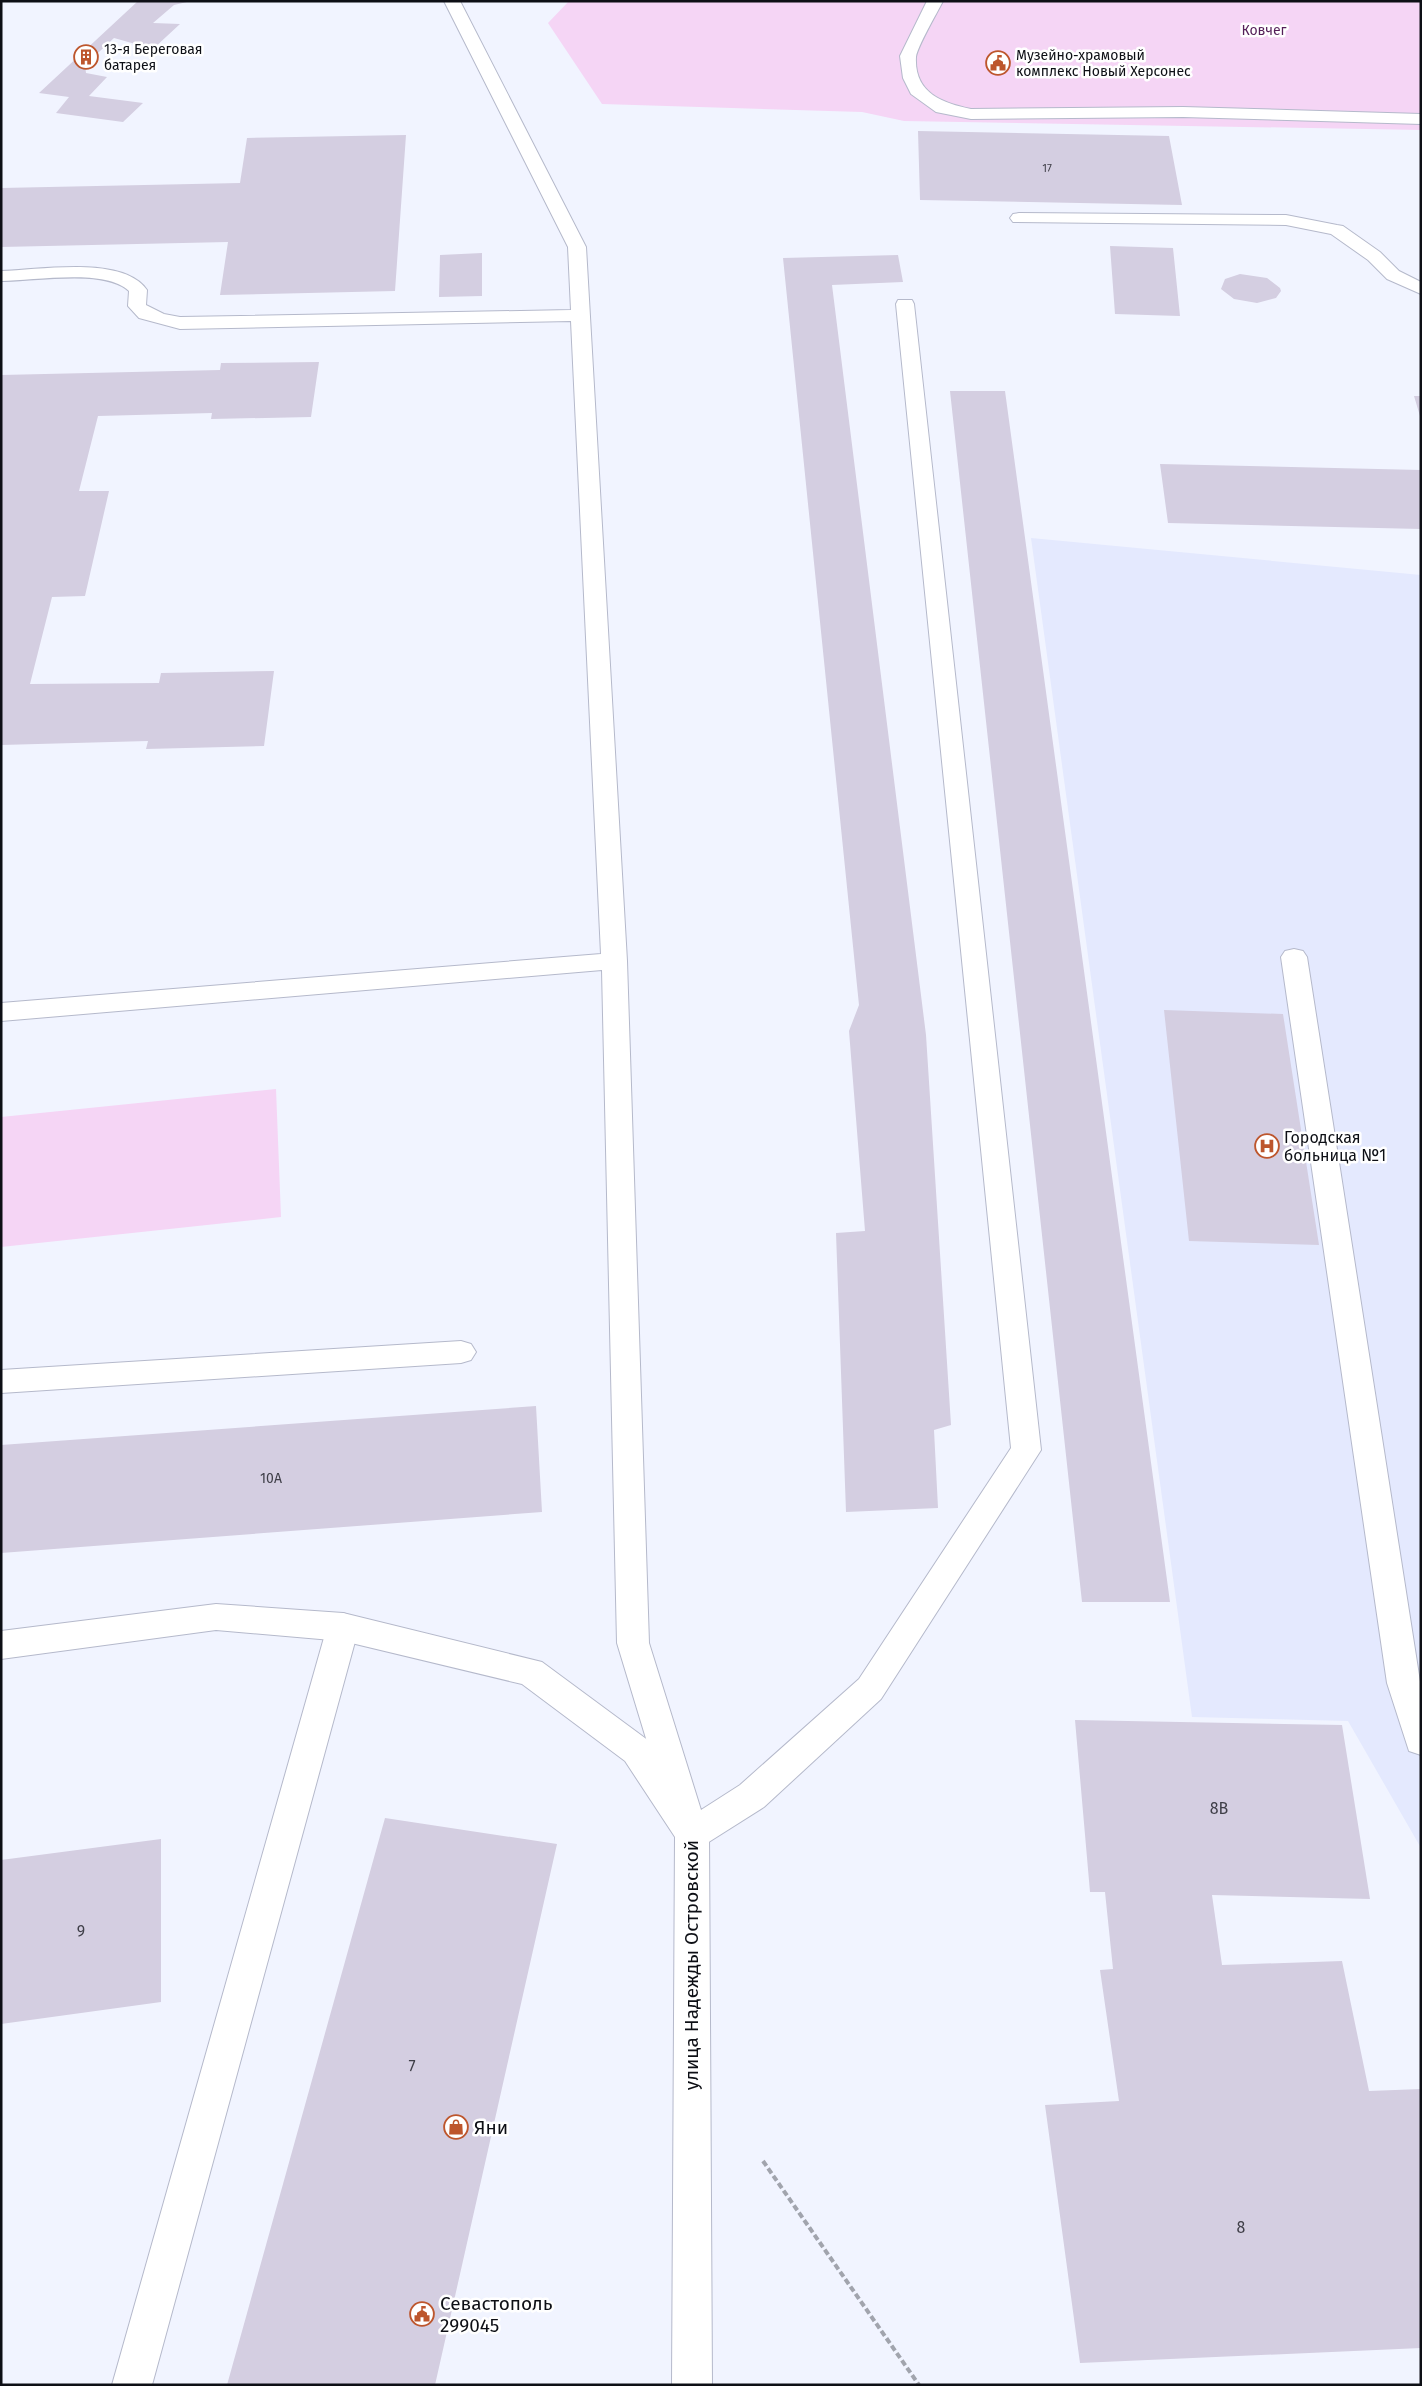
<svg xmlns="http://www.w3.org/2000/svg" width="1422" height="2386" font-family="'Fira Sans',sans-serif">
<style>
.built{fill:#e4e9fe}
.green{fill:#f5d5f5}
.building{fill:#d4cee1}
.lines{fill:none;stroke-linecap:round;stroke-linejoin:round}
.lane-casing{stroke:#b5b9cb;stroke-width:2}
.street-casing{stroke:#b5b9cb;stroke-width:2}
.path{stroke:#a1a4ad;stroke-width:4;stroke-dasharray:6 3;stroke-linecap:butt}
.lane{fill:#fff;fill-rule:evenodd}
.street{fill:#fff;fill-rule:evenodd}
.labels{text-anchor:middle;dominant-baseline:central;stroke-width:5;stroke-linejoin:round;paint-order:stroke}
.far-number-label{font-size:11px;fill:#3f3f48}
.far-park-label{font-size:14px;fill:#541f58;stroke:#fff}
.far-poi-label{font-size:14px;fill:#0d0f15;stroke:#fff;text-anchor:start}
.number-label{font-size:14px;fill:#3f3f48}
.poi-label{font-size:16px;fill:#0d0f15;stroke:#fff;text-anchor:start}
.near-number-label{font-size:16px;fill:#3f3f48}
.near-street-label{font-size:19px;fill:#0d0f15;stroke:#fff}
.near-poi-label{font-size:19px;fill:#0d0f15;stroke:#fff;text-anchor:start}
</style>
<rect width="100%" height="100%" fill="#f1f4ff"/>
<!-- built -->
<path class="built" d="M1031 538 1421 575V1848L1348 1721 1192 1717Z"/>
<!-- green -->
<path class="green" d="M569 1H1421V130L904 121 862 112 602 104 548 23Z
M276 1089 281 1217 1 1247V1117Z"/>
<!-- building -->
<path class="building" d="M138 1 187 2 174 5 153 23 180 24 153 49 114 38 85 65 86 73 107 77 89 96 143 103 123 122 56 113 69 97 39 93Z
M918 131 1169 136 1182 205 920 200Z
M406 135 395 291 220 295 228 242 1 247V188L240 183 247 138Z
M1110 246 1173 248 1180 316 1115 314Z
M482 253V296L439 297 440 255Z
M898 255 903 282 832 285 926 1035 951 1425 934 1430 938 1508 846 1512 836 1233 865 1231 849 1031 859 1005 783 258Z
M1240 274 1267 278 1280 288 1281 291 1276 298 1257 303 1234 299 1221 289 1225 279Z
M319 362 311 417 211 419 212 413 98 416 79 491H109L85 596 52 597 30 684 159 683 161 673 274 671 264 746 146 749 148 741 1 745V375L220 370 221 363Z
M950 391H1005L1170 1602H1082Z
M1414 396H1421V416H1420Z
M1160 464 1421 470V529L1168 523Z
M1164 1010 1283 1014 1319 1245 1189 1241Z
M536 1406 542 1512 1 1553V1445Z
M1075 1720 1342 1725 1370 1899 1212 1895 1222 1965 1342 1961 1369 2091 1421 2089V2348L1080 2363 1045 2105 1119 2101 1100 1970 1113 1969 1105 1892H1090Z
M385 1818 557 1844 435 2385H227Z
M161 1839V2002L1 2024V1860Z"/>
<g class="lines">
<!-- lane casing -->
<g class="lane-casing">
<path id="lane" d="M444 1H460L586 247 627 961 649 1643 701 1810 740 1785 859 1679 1011 1448 896 304 898 300H912L914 304 1041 1450 881 1699 764 1807 704 1845 692 1849 680 1845 675 1834 617 1643 602 970 1 1021V1003L601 954 571 321 180 329 139 318 128 306 129 291C105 268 33 281 1 281V271C40 270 123 255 147 290L146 305 164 314 180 317 571 310 568 247Z
M927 1H943C937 13 917 47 916 57 914 93 942 103 971 109L1183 107 1421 114V124L1183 117 971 119 936 112 911 94 903 78 900 56Z
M1019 213 1286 215 1337 225 1343 226 1380 252 1399 271 1421 282V294L1387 279 1368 260 1331 234 1286 225 1013 222 1010 218 1013 214Z
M1294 949 1303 951 1307 957 1421 1688V1755L1409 1751 1387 1683 1281 957 1285 951Z
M461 1341 471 1344 476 1352 471 1360 461 1363 1 1393V1370Z
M343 1613 354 1617 359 1627 152 2385H112L327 1627 332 1617Z"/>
</g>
<!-- street casing -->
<g class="street-casing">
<path id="street" d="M216 1604 343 1613 542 1662 649 1741 704 1823 709 1834 712 2385H672L675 1837 625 1761 522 1684 343 1641 216 1630 1 1659V1631Z"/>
</g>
<!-- path -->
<path class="path" d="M763 2161 919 2385"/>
<!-- lane -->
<use href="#lane" class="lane"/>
<!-- street -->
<use href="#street" class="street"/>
</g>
<!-- icons -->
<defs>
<g id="building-ring" transform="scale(1.25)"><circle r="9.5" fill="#fff" stroke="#bd562d" stroke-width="1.5"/><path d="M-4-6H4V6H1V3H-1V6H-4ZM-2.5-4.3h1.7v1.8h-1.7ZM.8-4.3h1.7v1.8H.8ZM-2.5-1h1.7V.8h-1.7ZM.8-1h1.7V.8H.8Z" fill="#bd562d"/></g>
<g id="civic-ring" transform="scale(1.25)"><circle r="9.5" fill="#fff" stroke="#bd562d" stroke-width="1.5"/><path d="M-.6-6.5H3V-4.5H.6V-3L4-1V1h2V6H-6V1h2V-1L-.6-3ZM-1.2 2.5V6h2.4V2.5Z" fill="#bd562d"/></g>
<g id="hospital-ring" transform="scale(1.25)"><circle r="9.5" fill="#fff" stroke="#bd562d" stroke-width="1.5"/><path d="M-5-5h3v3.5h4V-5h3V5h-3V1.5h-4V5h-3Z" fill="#bd562d"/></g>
<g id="shop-ring" transform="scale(1.25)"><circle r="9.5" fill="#fff" stroke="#bd562d" stroke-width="1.5"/><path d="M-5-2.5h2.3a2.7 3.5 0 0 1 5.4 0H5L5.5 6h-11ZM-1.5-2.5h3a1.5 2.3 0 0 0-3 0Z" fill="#bd562d"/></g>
</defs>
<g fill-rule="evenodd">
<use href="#building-ring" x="86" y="57"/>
<use href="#civic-ring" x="998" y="63"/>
<use href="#hospital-ring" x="1267" y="1146"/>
<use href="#shop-ring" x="456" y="2127"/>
<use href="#civic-ring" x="422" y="2314"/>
</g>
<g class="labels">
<!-- far-number labels -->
<g class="far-number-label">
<text x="1047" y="168">17</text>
</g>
<!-- far-park labels -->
<g class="far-park-label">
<text x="1264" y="30">Ковчег</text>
</g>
<!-- far-poi labels -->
<g class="far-poi-label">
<text x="104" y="49">13-я Береговая<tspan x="104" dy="16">батарея</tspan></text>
<text x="1016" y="55">Музейно-храмовый<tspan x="1016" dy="16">комплекс Новый Херсонес</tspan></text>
</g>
<!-- number labels -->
<g class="number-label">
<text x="271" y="1478">10А</text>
</g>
<!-- poi labels -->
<g class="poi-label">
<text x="1284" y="1137">Городская<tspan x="1284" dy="18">больница №1</tspan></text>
</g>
<!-- near-number labels -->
<g class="near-number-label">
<text x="1219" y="1808">8В</text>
<text x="81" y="1931">9</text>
<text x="412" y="2066">7</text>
<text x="1241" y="2227">8</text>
</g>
<!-- near-street labels -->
<g class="near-street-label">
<text transform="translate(691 1965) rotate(-90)">улица Надежды Островской</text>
</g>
<!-- near-poi labels -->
<g class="near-poi-label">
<text x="474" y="2127">Яни</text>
<text x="440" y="2303">Севастополь<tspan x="440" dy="22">299045</tspan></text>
</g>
</g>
<!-- border -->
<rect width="1422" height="2386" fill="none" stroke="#0d0f15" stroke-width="5"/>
</svg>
